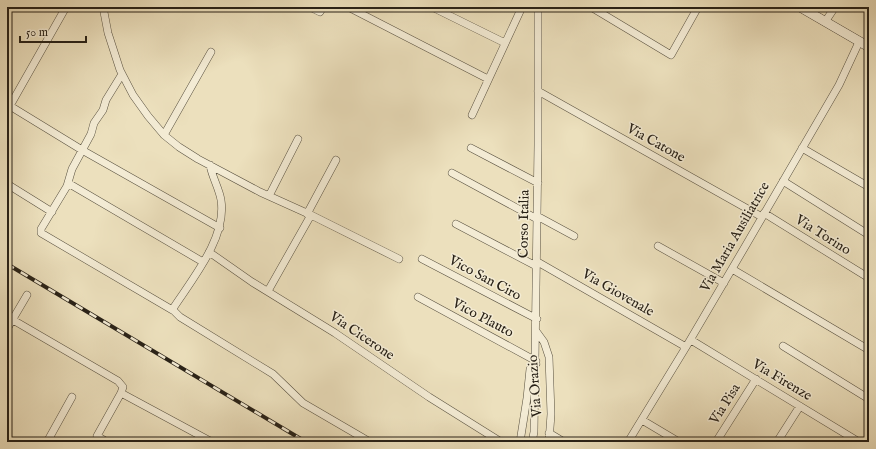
<svg xmlns="http://www.w3.org/2000/svg" width="876" height="449" font-family="'IM FELL English',serif">
<style>
.lines{fill:none;stroke-linecap:round;stroke-linejoin:round}
.street-casing{stroke:#595140;stroke-width:8}
.secondary-casing{stroke:#282117;stroke-width:10}
.street{stroke:#f3ebd4;stroke-width:7}
.secondary{stroke:#f3ebd4;stroke-width:9}
.rail-casing{stroke:#282117;stroke-width:4}
.rail{stroke:#f3ebd4;stroke-width:2.5;stroke-dasharray:8;stroke-linecap:butt}
.labels{text-anchor:middle;dominant-baseline:central;stroke-width:3;stroke-linejoin:round;paint-order:stroke}
.street-label{font-size:14px;fill:#282117;stroke:#f3ebd4}
</style>
<rect width="100%" height="100%" fill="#ece0bd"/>
<filter id="stains"><feTurbulence type="fractalNoise" baseFrequency=".005" numOctaves="4"/><feColorMatrix values="0 0 0 0 .2 0 0 0 0 .09 0 0 0 0 .02 0 0 0 .5 -.17"/></filter>
<radialGradient id="worn" r=".72"><stop offset=".6" stop-color="#630" stop-opacity="0"/><stop offset="1" stop-color="#630" stop-opacity=".3"/></radialGradient>
<g class="lines">
<!-- street casing -->
<g class="street-casing">
<path id="street" d="M103 7 108 33 120 70 133 95 148 116 164 135 179 147 198 159 260 192 311 215 399 259
M310 7 320 12 323 7
M348 7 488 79
M432 7 505 43
M591 7 671 55 698 7
M825 22 835 7
M122 74 106 100 103 110 94 123 91 134 72 169 67 186 41 229V233L174 311 180 317 273 374 303 403 370 442
M538 91 762 217
M10 106 82 150 220 228
M7 111 66 7
M472 115 522 7
M164 135 211 52
M471 148 538 183
M802 148 869 187
M452 173 537 219
M783 181 869 235
M68 183 203 262
M7 184 52 212
M269 196 298 139
M764 213 869 278
M307 214 336 160
M537 216 574 236
M456 224 536 266
M658 246 724 283
M209 252 252 282 335 333 429 397 501 442
M422 259 537 319
M536 261 686 347
M732 269 869 350
M268 291 311 215
M418 297 536 361
M172 310C192 279 227 238 221 200 219 188 212 177 210 165
M13 320 118 381 123 387 121 393 97 436 107 442
M7 329 27 295
M536 331 544 342 549 357 551 414 549 442
M691 340 859 442
M783 346 869 399
M121 393 212 442
M642 420 679 442
M549 433 564 442
M47 442 72 397
M520 442 527 398 530 369 536 364
M532 442 534 432 538 145V7
M628 442 686 347 746 245 839 85 859 42
M716 442 756 379
M777 442 800 406"/>
</g>
<!-- secondary casing -->
<g class="secondary-casing">
<path id="secondary" d="M800 7 869 47"/>
</g>
<!-- street -->
<use href="#street" class="street"/>
<!-- secondary -->
<use href="#secondary" class="secondary"/>
<!-- rail casing -->
<g class="rail-casing">
<path id="rail" d="M7 264 306 442"/>
</g>
<!-- rail -->
<use href="#rail" class="rail"/>
</g>
<g class="labels">
<!-- street labels -->
<g class="street-label">
<text transform="translate(656 143) rotate(29)">Via Catone</text>
<text transform="translate(524 224) rotate(-89)">Corso Italia</text>
<text transform="translate(823 235) rotate(32)">Via Torino</text>
<text transform="translate(735 237) rotate(-60)">Via Maria Ausiliatrice</text>
<text transform="translate(485 278) rotate(28)">Vico San Ciro</text>
<text transform="translate(618 293) rotate(30)">Via Giovenale</text>
<text transform="translate(483 318) rotate(28)">Vico Plauto</text>
<text transform="translate(362 336) rotate(34)">Via Cicerone</text>
<text transform="translate(782 380) rotate(31)">Via Firenze</text>
<text transform="translate(535 386) rotate(-94)">Via Orazio</text>
<text transform="translate(725 404) rotate(-58)">Via Pisa</text>
</g>
</g>
<!-- margin -->
<rect width="876" height="449" fill="none" stroke="#ece0bd" stroke-width="24"/>
<rect x="8" y="8" width="860" height="433" fill="none" stroke="#282117" stroke-width="2"/>
<rect x="12" y="12" width="852" height="425" fill="none" stroke="#282117"/>
<!-- scale -->
<path d="M20 36v6h66v-6" fill="none" stroke="#282117" stroke-width="2"/>
<text x="26" y="36" font-size="12" fill="#282117" stroke="#f3ebd4" stroke-width="3" paint-order="stroke">50 m</text>
<rect width="100%" height="100%" filter="url(#stains)"/>
<rect width="100%" height="100%" fill="url(#worn)"/>
</svg>
